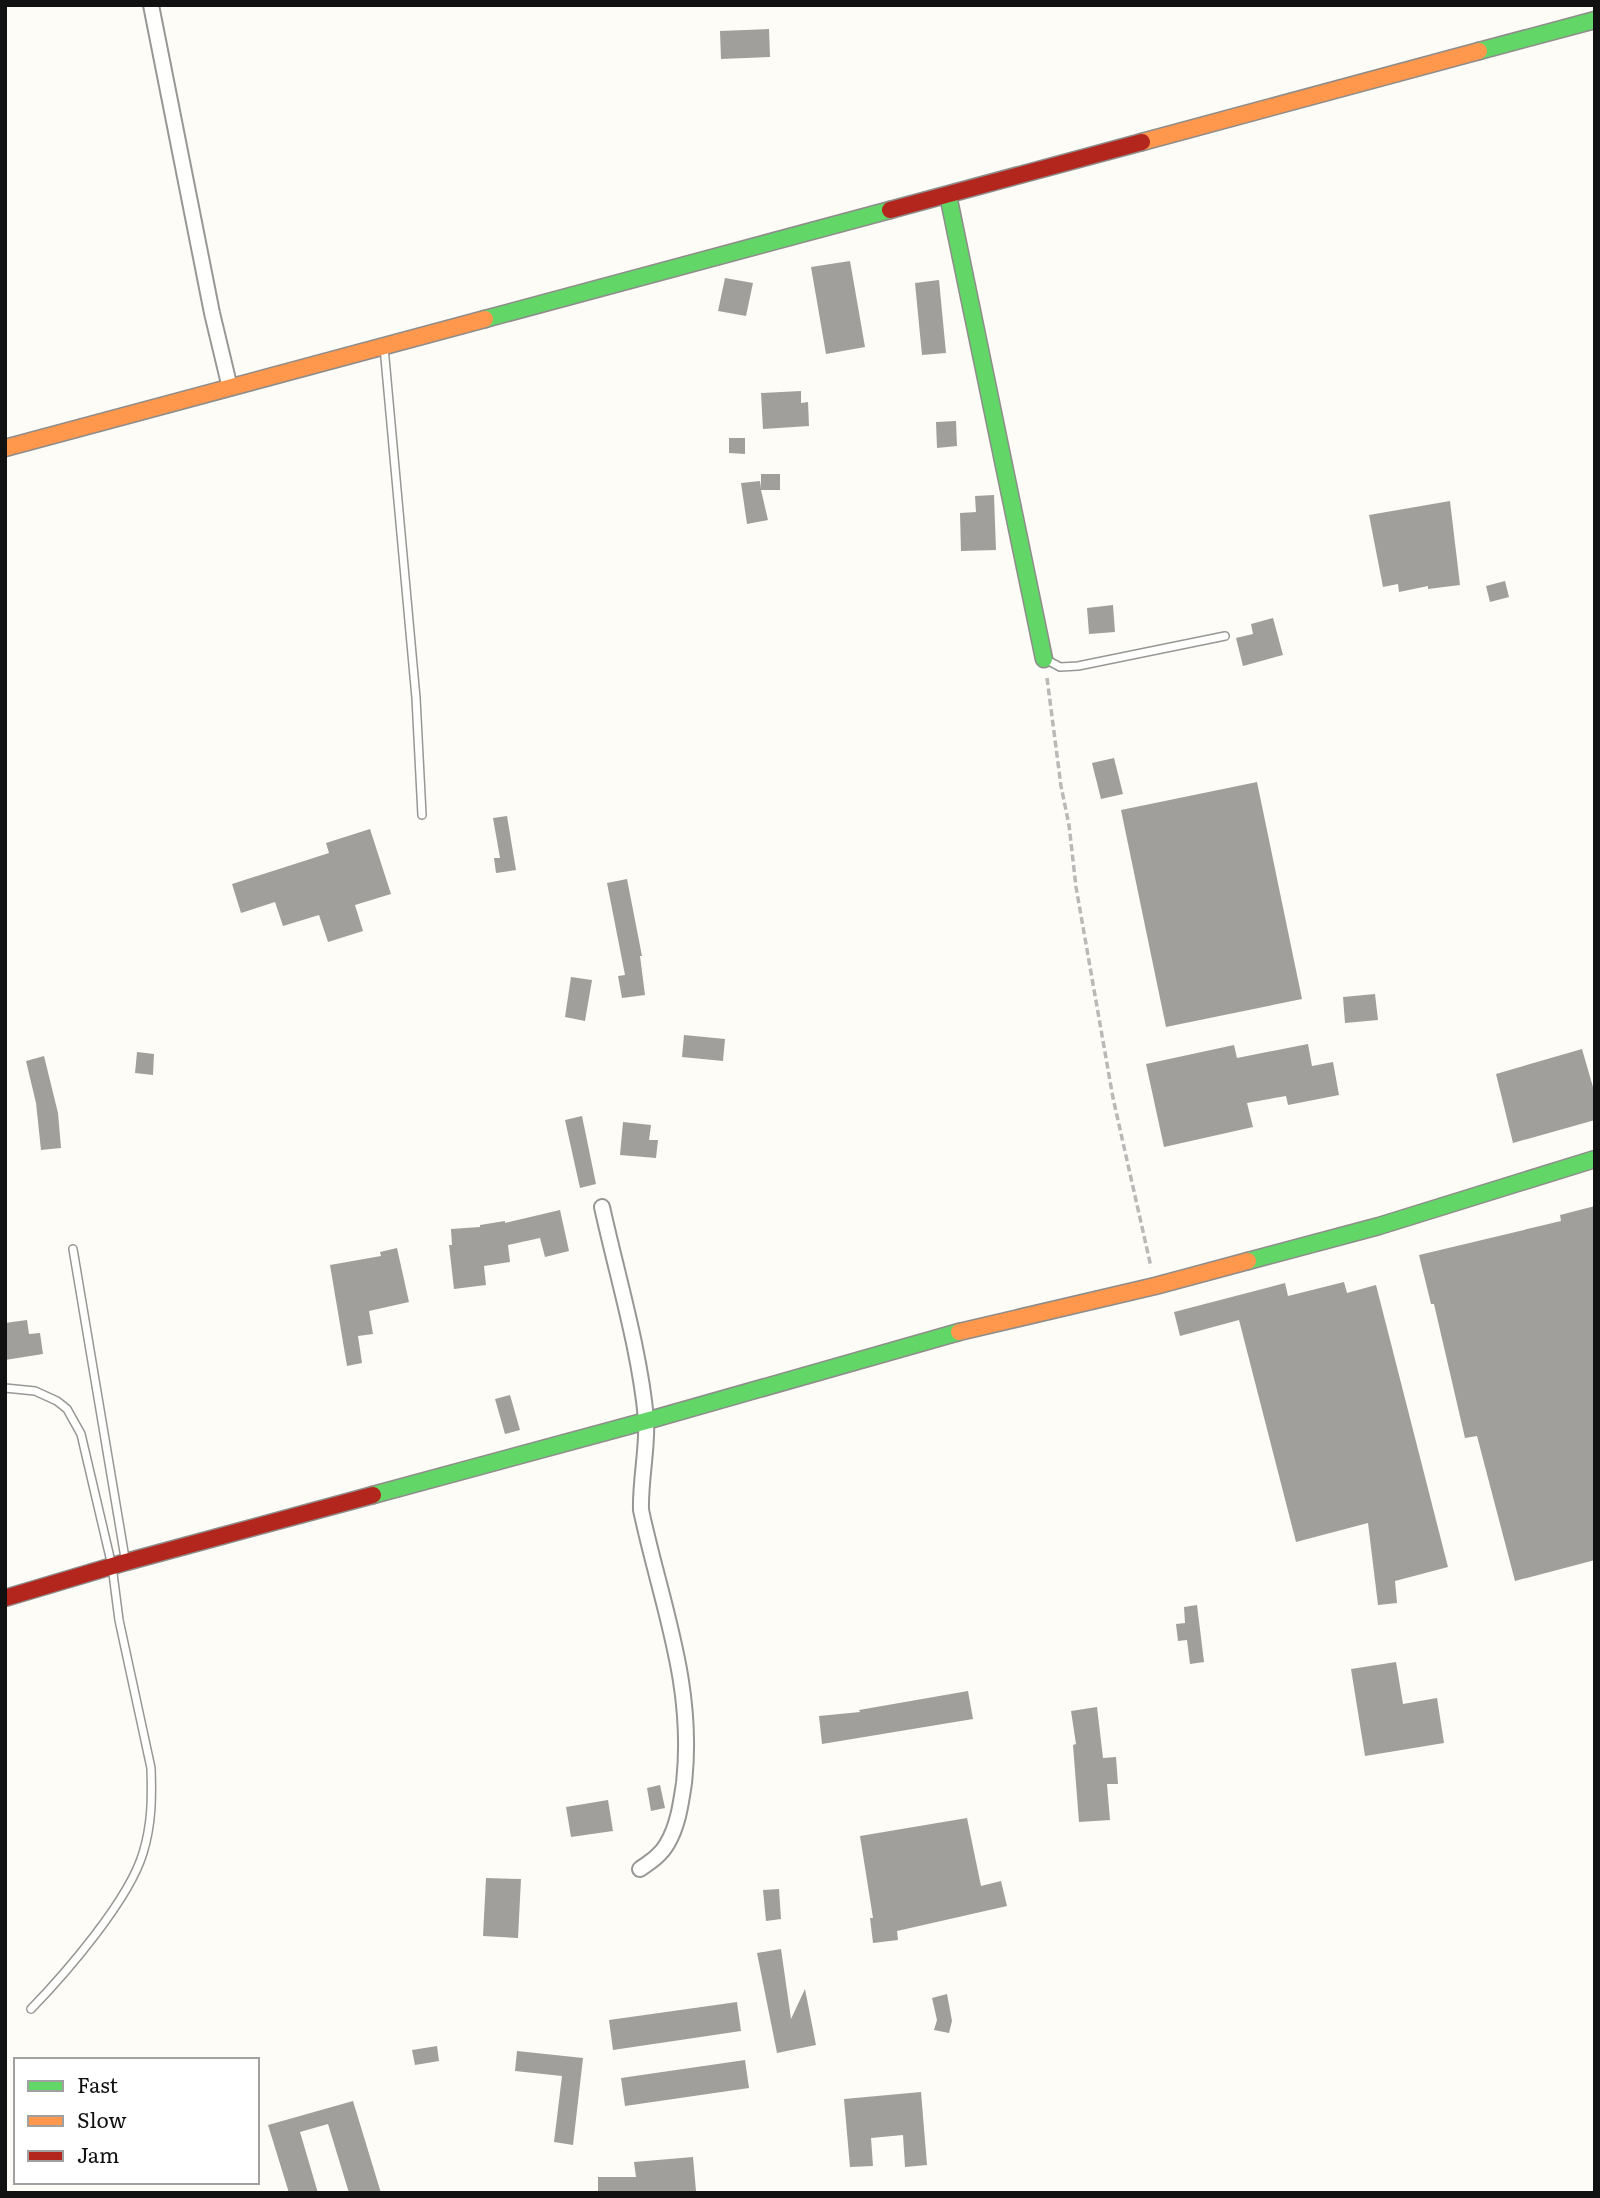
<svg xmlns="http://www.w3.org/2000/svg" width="1600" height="2198" font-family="Literata,serif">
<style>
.building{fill:#a19f9c}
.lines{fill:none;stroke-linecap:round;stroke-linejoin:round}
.lane-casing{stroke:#979795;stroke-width:10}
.street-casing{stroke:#979795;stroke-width:18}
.fast-casing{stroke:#8e8d8b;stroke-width:19}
.slow-casing{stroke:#8e8d8b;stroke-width:19}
.jam-casing{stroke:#8e8d8b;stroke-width:19}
.path{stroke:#b9b9b8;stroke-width:3.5;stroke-dasharray:7 3.5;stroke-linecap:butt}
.lane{stroke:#fffffe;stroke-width:7}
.street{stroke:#fffffe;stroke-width:14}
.fast{stroke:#63d668;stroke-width:16}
.slow{stroke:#ff974d;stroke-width:16}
.jam{stroke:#b3261e;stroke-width:16}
</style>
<rect width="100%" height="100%" fill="#fdfcf7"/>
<!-- building -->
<path class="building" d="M769 29 770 57 721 59 720 31Z
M850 261 865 347 826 354 811 267Z
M725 278 753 283 746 316 718 311Z
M939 280 946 353 922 355 915 283Z
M801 391V403L808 402 809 426 763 429 761 393Z
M956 421 957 446 937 448 936 422Z
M729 438H745V454L729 453Z
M761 474H780V490H761L768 520 747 524 741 483 760 481 761 488Z
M994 495 996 550 961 551 960 513 976 512 975 496Z
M1450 501 1460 585 1428 589V586L1399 592 1398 584 1383 587 1369 515Z
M1505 581 1509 597 1490 602 1486 586Z
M1113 605 1115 632 1089 634 1087 608Z
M1273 618 1283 655 1243 666 1236 638 1253 634 1251 624Z
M1114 758 1123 794 1101 799 1092 763Z
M1257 782 1302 999 1166 1027 1121 810Z
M507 816 516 870 496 873 494 858H500L493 818Z
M370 829 391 894 355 905 363 931 328 942 319 915 283 926 275 902 241 913 232 884 329 853 326 843Z
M627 879 642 956H640L645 995 622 998 618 976 625 975 607 883Z
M571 977 592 980 585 1021 565 1017Z
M1375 994 1378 1020 1345 1023 1343 997Z
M684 1035 725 1039 723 1061 682 1057Z
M1308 1044 1312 1066 1333 1062 1339 1095 1288 1105 1286 1096 1247 1103 1253 1127 1164 1147 1146 1064 1234 1045 1237 1058Z
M1582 1049 1595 1094V1120L1513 1143 1496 1074Z
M137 1052 154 1054 153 1075 135 1073Z
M44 1056 58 1113 61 1148 41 1150 36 1103 26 1061Z
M582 1116 596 1184 580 1188 565 1120Z
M623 1122 651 1125 649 1140H658L656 1158 620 1155Z
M1595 1206V1560L1515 1581 1477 1436 1465 1438 1434 1304H1431L1419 1255 1561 1221 1560 1215Z
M560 1210 569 1251 545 1257 540 1238 508 1245 510 1262 484 1266 486 1285 454 1289 449 1245H452L451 1229 480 1227V1225L505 1221V1223Z
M397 1248 409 1302 369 1311 373 1334 358 1336 362 1363 347 1366 330 1265 381 1256 380 1252Z
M1344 1282 1347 1293 1376 1285 1448 1567 1395 1581 1397 1603 1378 1605 1368 1523 1296 1542 1239 1320 1180 1336 1174 1312 1285 1283 1288 1296Z
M27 1320 29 1334 40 1333 43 1354 5 1360V1323Z
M510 1395 520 1430 505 1434 495 1399Z
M1197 1605 1204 1662 1190 1664 1187 1640 1178 1641 1176 1624 1185 1623 1184 1607Z
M1396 1662 1403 1704 1437 1698 1444 1743 1365 1756 1351 1669Z
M968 1691 973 1719 822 1744 819 1716 860 1712 859 1710Z
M1097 1707 1103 1758 1116 1757 1118 1784H1107L1110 1820 1079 1822 1073 1745 1076 1744 1071 1711Z
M660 1785 665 1808 651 1811 647 1788Z
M608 1800 613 1831 571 1837 566 1807Z
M967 1818 981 1886 1001 1881 1007 1906 897 1931 898 1940 873 1943 870 1918H873L860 1836Z
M486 1878 521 1879 518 1938 483 1936Z
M779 1889 781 1919 766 1921 763 1890Z
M781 1949 791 2019 805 1989 816 2045 777 2053 757 1953Z
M947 1994 952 2021 949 2033 934 2030 937 2020 932 1998Z
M737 2002 741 2031 613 2050 609 2020Z
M437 2046 439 2061 415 2065 412 2050Z
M517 2051 583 2058 573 2145 554 2142 562 2076 515 2071Z
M745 2060 749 2088 625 2106 621 2078Z
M921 2092 927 2165 905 2167 903 2135 871 2138 873 2166 850 2167 844 2099Z
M353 2101 381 2193H349L328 2124 300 2132 318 2193H289L268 2125Z
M693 2157 696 2191 598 2193V2177H636L634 2162Z"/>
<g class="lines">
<!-- lane casing -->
<g class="lane-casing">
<path id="lane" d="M384 347 416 698 422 815
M1047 660 1060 667 1078 666 1225 636
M73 1249 125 1558
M5 1388 35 1391 57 1401 67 1409 81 1434 112 1566 119 1620 151 1768C152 1797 152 1824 143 1853 129 1900 66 1973 31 2009"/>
</g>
<!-- street casing -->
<g class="street-casing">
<path id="street" d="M151 5 212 313 230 388
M602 1207C617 1275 640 1351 646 1419 648 1446 640 1481 641 1510 661 1604 695 1684 684 1783 681 1803 678 1826 667 1844 661 1855 650 1862 640 1869"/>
</g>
<!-- fast casing -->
<g class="fast-casing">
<path id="fast" d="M1479 51 1595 20
M948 195 1044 659
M485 319 890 210
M1248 1261 1379 1226 1595 1159
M373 1495 646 1421 959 1332"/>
</g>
<!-- slow casing -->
<g class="slow-casing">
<path id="slow" d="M1142 142 1479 51
M5 448 485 319
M959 1332 1155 1286 1248 1261"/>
</g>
<!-- jam casing -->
<g class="jam-casing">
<path id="jam" d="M890 210 1142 142
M5 1598 126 1562 373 1495"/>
</g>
<!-- path -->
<path class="path" d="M1047 678 1061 786 1069 825 1076 887 1113 1098 1151 1267"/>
<!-- lane -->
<use href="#lane" class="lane"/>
<!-- street -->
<use href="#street" class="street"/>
<!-- fast -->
<use href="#fast" class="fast"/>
<!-- slow -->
<use href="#slow" class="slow"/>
<!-- jam -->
<use href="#jam" class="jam"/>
</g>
<!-- border -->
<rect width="1600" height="2198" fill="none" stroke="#111111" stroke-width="14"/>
<!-- legend -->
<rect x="14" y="2058" width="245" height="126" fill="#ffffff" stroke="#a0a0a0" stroke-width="2"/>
<rect x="28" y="2081" width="35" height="10" fill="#63d668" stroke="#a0a0a0" stroke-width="2"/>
<text x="77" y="2093" font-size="21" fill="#111111">Fast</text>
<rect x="28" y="2116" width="35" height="10" fill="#ff974d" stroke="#a0a0a0" stroke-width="2"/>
<text x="77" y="2128" font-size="21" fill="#111111">Slow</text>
<rect x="28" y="2151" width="35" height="10" fill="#b3261e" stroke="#a0a0a0" stroke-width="2"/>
<text x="77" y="2163" font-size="21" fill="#111111">Jam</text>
</svg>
